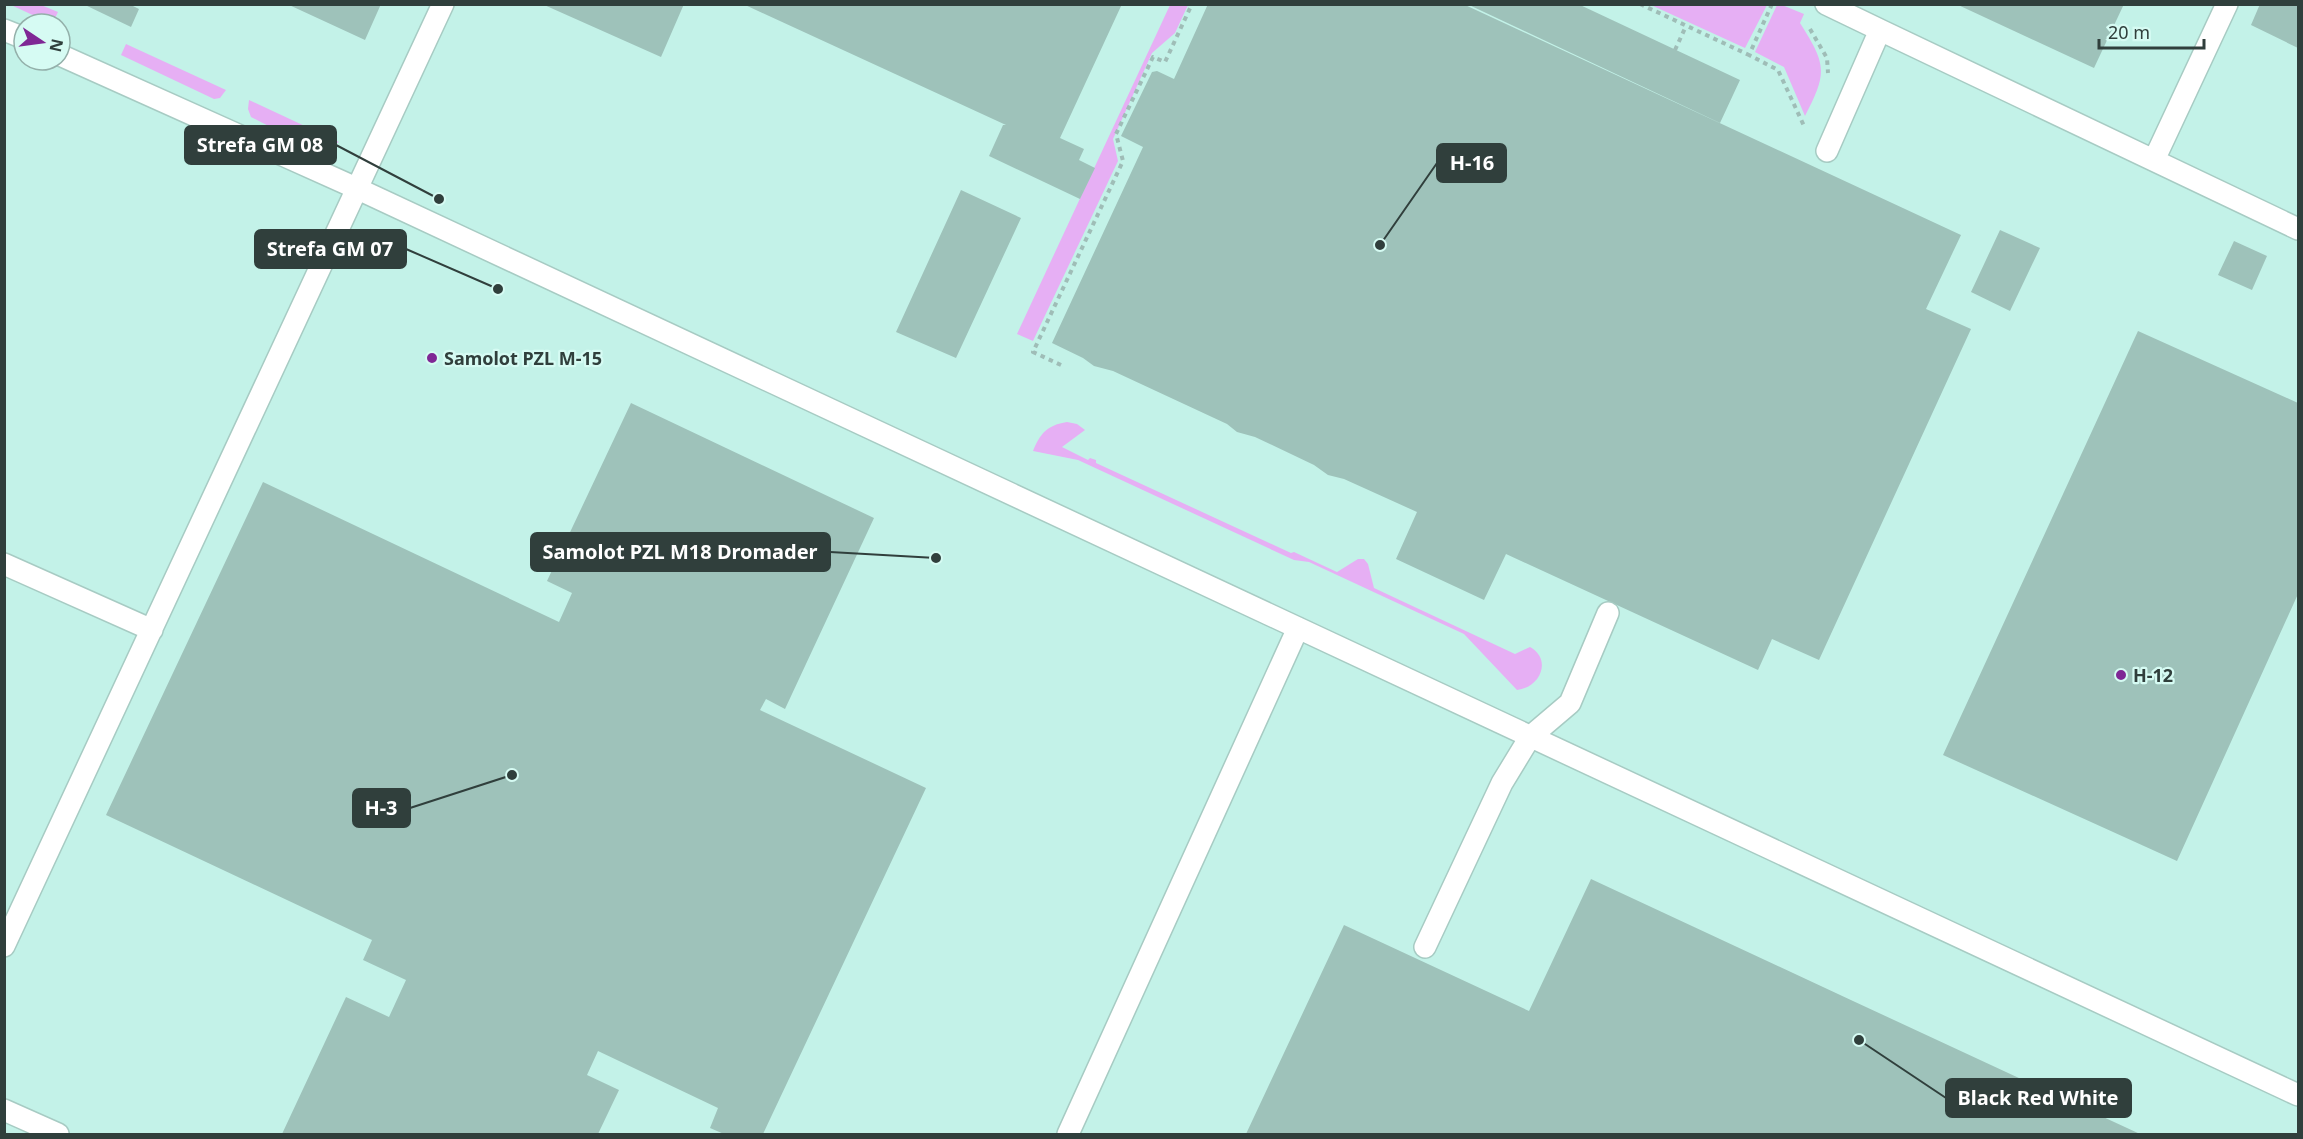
<svg xmlns="http://www.w3.org/2000/svg" width="2303" height="1139" font-family="'Noto Sans',sans-serif">
<style>
.built{fill:#c3f2e8;fill-rule:evenodd}
.green{fill:#e6aff4}
.building{fill:#9ec2ba}
.lines{fill:none;stroke-linecap:round;stroke-linejoin:round}
.lane-casing{stroke:#a7cbc3;stroke-width:24}
.path{stroke:#9fbdb7;stroke-width:4;stroke-dasharray:4.5 4.5;stroke-linecap:butt}
.lane{stroke:#fff;stroke-width:21}
.poi-dot{fill:#7f2795;stroke:#d6fbf3;stroke-width:2}
.labels{text-anchor:middle;dominant-baseline:central;stroke-width:4.5;stroke-linejoin:round;paint-order:stroke}
.poi-label{font-size:18px;font-weight:bold;fill:#303f3c;stroke:#d6fbf3;text-anchor:start}
.leader{fill:none;stroke:#303f3c;stroke-width:2}
.callout-dot{fill:#303f3c;stroke:#d6fbf3;stroke-width:2}
.callout{fill:#303f3c;stroke:#303f3c;stroke-width:2}
.callout-label{font-size:20px;text-anchor:middle;font-weight:bold;fill:#fff}
</style>
<rect width="100%" height="100%" fill="#d6fbf3"/>
<!-- built -->
<path class="built" d="M5 5H2298V1134H5ZM24 24H60V60H24Z"/>
<!-- green -->
<path class="green" d="M11 5H41L58 12 52 24Z
M1170 5H1188L1175 33 1152 53 1113 139 1118 161 1033 341 1017 334Z
M1651 5H1767L1745 48Z
M1777 5H1782L1804 14 1800 23C1826 64 1828 72 1805 116L1784 67 1755 52Z
M126 44 226 90 220 98 214 99 121 55Z
M249 100 339 142C315 156 273 127 251 117L248 109Z
M1067 422 1077 424 1085 430 1062 447 1088 460 1090 458 1096 460V463L1291 553 1294 552 1337 572 1358 559H1364L1368 564 1374 588 1515 654 1530 647C1552 659 1541 687 1517 690L1464 634 1309 562 1294 560 1078 460 1033 451C1040 434 1047 425 1067 422Z"/>
<!-- building -->
<path class="building" d="M83 4H129L139 9 131 27Z
M287 4H381L365 40Z
M542 4H684L661 57Z
M743 4H1122L1060 138 1084 149 1079 160 1095 168 1080 199 989 156 1003 125H1006Z
M1208 4H1463L1961 235 1926 309 1971 329 1819 660 1772 639 1758 670 1506 554 1484 600 1396 559 1417 512 1344 479 1328 475 1314 465 1255 437 1237 432 1227 424 1113 371 1094 366 1083 358 1052 343 1143 147 1121 136 1152 72 1157 71 1174 79Z
M1467 4H1578L1740 80 1720 123Z
M1956 4H2124L2094 68Z
M2260 4H2298V48L2251 25Z
M961 190 1021 218 956 358 896 332Z
M2000 230 2040 248 2010 311 1971 292Z
M2234 241 2267 256 2252 290 2218 275Z
M2138 331 2298 403V594L2177 861 1943 755Z
M631 403 874 518 785 709 766 699 760 710 926 788 763 1134H724L710 1128 718 1108 598 1051 587 1075 619 1090 598 1134H282L346 997 389 1017 406 980 363 960 372 940 106 815 263 482 559 622 572 593 547 581Z
M1591 879 1853 1001 2140 1134H1246L1344 925 1529 1011Z"/>
<g class="lines">
<!-- lane casing -->
<g class="lane-casing">
<path id="lane" d="M1826 4 1880 30 1827 151
M4 30 24 38
M1880 30 2298 229
M60 55 356 188 2298 1095
M2154 160 2227 4
M4 564 152 630
M4 946 443 4
M1425 947 1502 783 1530 737 1570 703 1608 613
M4 1110 58 1134
M1068 1134 1298 628"/>
</g>
<!-- path -->
<path class="path" d="M1640 4 1749 55
M1772 4 1749 55 1778 70 1805 128
M1810 29 1827 58 1828 73
M1675 50 1686 26
M1061 365 1033 352 1123 161 1116 134 1153 57 1165 62 1192 4"/>
<!-- lane -->
<use href="#lane" class="lane"/>
</g>
<!-- markers -->
<g class="poi-dot">
<circle cx="432" cy="358" r="6"/>
<circle cx="2121" cy="675" r="6"/>
</g>
<g class="labels">
<!-- poi labels -->
<g class="poi-label">
<text x="444" y="358">Samolot PZL M-15</text>
<text x="2133" y="675">H-12</text>
</g>
</g>
<!-- callouts -->
<path class="leader" d="M439 199L336 145M1380 245L1437 163M498 289L406 249M936 558L830 552M512 775L410 808M1859 1040L1946 1098"/>
<g class="callout-dot">
<circle cx="439" cy="199" r="6"/>
<circle cx="1380" cy="245" r="6"/>
<circle cx="498" cy="289" r="6"/>
<circle cx="936" cy="558" r="6"/>
<circle cx="512" cy="775" r="6"/>
<circle cx="1859" cy="1040" r="6"/>
</g>
<g class="callout">
<rect x="185" y="126" width="151" height="38" rx="6"/>
<rect x="1437" y="144" width="69" height="38" rx="6"/>
<rect x="255" y="230" width="151" height="38" rx="6"/>
<rect x="531" y="533" width="299" height="38" rx="6"/>
<rect x="353" y="789" width="57" height="38" rx="6"/>
<rect x="1946" y="1079" width="185" height="38" rx="6"/>
</g>
<g class="callout-label">
<text x="260" y="152">Strefa GM 08</text>
<text x="1472" y="170">H-16</text>
<text x="330" y="256">Strefa GM 07</text>
<text x="680" y="559">Samolot PZL M18 Dromader</text>
<text x="381" y="815">H-3</text>
<text x="2038" y="1105">Black Red White</text>
</g>
<!-- border -->
<rect width="2303" height="1139" fill="none" stroke="#303f3c" stroke-width="12"/>
<!-- north arrow -->
<g transform="translate(42 42) rotate(103)"><circle r="28" fill="#d6fbf3" stroke="#94b0aa" stroke-width="1.5"/>
<path d="M0-4.5L10 22L0 15L-10 22Z" fill="#7f2795"/>
<text y="-9" font-size="16" font-weight="bold" text-anchor="middle" fill="#303f3c">N</text>
</g>
<!-- scale -->
<path d="M2099 39v9h105v-9" fill="none" stroke="#303f3c" stroke-width="3"/>
<text x="2108" y="39" font-size="18" fill="#303f3c" stroke="#d6fbf3" stroke-width="4.5" paint-order="stroke">20 m</text>
</svg>
